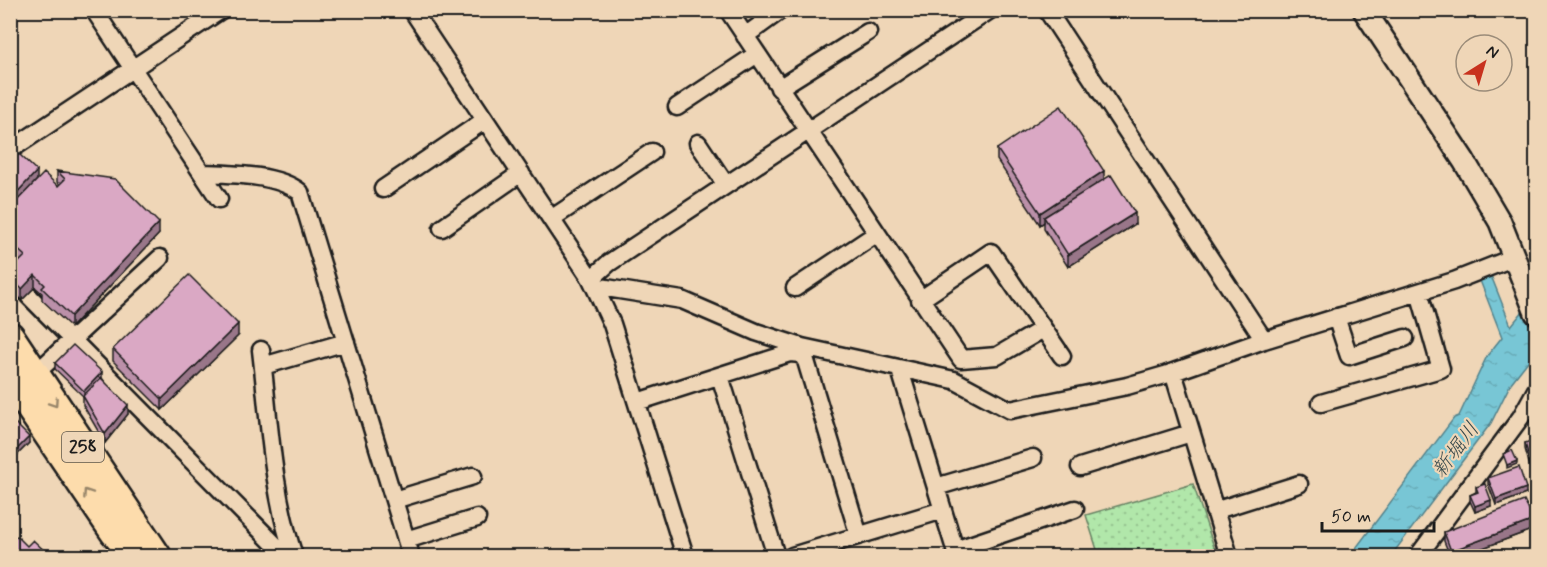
<svg xmlns="http://www.w3.org/2000/svg" width="1547" height="567" font-family="Mynerve,'Klee One',sans-serif">
<style>
.grass{fill:url(#grass-dots);stroke:#668263;stroke-width:1.5}
.water{fill:url(#water-ripples);stroke:#53828b;stroke-width:1.5}
.lines{fill:none;stroke-linecap:round;stroke-linejoin:round}
.minor-casing{stroke:#1c1c1c;stroke-width:21}
.tertiary-casing{stroke:#1c1c1c;stroke-width:26}
.trunk-casing{stroke:#1c1c1c;stroke-width:32}
.minor{stroke:#efd6b7;stroke-width:16}
.tertiary{stroke:#efd6b7;stroke-width:21}
.trunk{stroke:#fddcac;stroke-width:27}
.wall{fill:#bb90a9;stroke:#1c1c1c;stroke-width:1.5;fill-rule:evenodd}
.shaded-wall{fill:#997689;stroke:#1c1c1c;stroke-width:1.5}
.building{fill:#daa8c4;stroke:#1c1c1c;stroke-width:1.5}
.oneway{stroke:#98866b}
.labels{text-anchor:middle;dominant-baseline:central;stroke-width:4.5;stroke-linejoin:round;paint-order:stroke}
.shield{fill:#efd6b7;stroke:#5b544a;stroke-width:1.5}
.shield-label{font-size:18px;font-weight:bold;fill:#1c1c1c}
.water-label{font-size:21px;font-style:italic;fill:#33464a;stroke:#efd6b7}
</style>
<defs>
<pattern id="grass-dots" width="8" height="8" patternUnits="userSpaceOnUse" patternTransform="scale(1.5)"><rect width="8" height="8" fill="#b1e7aa"/><path d="M2 2h.1M6 6h.1" fill="none" stroke="#98c692" stroke-width="1.8" stroke-linecap="round"/></pattern>
<pattern id="water-ripples" width="26" height="14" patternUnits="userSpaceOnUse" patternTransform="scale(1.5)"><rect width="26" height="14" fill="#78c6d5"/><path d="M2 4q2-2 4 0t4 0M15 11q2-2 4 0t4 0" fill="none" stroke="#67aab6"/></pattern>
</defs>
<rect width="100%" height="100%" fill="#efd6b7"/>
<filter id="ink" filterUnits="userSpaceOnUse"><feTurbulence type="fractalNoise" baseFrequency=".0167" numOctaves="2"/><feDisplacementMap in="SourceGraphic" scale="12" xChannelSelector="R" yChannelSelector="G"/><feConvolveMatrix kernelMatrix="1 2 1 2 8 2 1 2 1" color-interpolation-filters="sRGB"/></filter>
<g filter="url(#ink)">
<!-- grass -->
<path class="grass" d="M1193 484 1217 556H1099L1086 515Z"/>
<!-- water -->
<path class="water" d="M1490 273 1511 326 1536 295V351L1511 383 1491 423 1391 556H1350L1454 418 1459 416 1487 356 1502 337 1479 278Z"/>
<g class="lines">
<!-- minor casing -->
<g class="minor-casing">
<path id="minor" d="M94 10 219 199
M412 10 591 279 612 324 685 556
M728 10 961 359 997 356 1043 329
M1047 10 1264 340
M745 36 781 10
M779 88 868 32
M677 107 757 54
M698 143 726 185
M10 150 221 10
M202 173C230 174 277 174 300 192L411 556
M383 189 485 120
M551 219 652 152
M442 228 521 173
M591 279 609 263 990 10
M594 286 682 300 756 332 802 347 954 380 1010 410 1127 386 1165 375 1264 340 1454 281 1515 257
M795 288 876 234
M28 295 286 556
M920 300 991 252 1062 356
M1336 317 1349 356 1405 338
M802 347 801 354 806 361 859 536
M261 350C269 418 272 491 294 556
M263 366 346 342
M900 370 957 556
M1173 372 1229 556
M35 374 160 258
M720 376 776 556
M637 402 790 353 801 354
M1321 403 1441 369 1419 292
M1080 467 1191 433
M936 487 1033 458
M394 500 473 476
M1214 511 1299 484
M406 540 477 518
M955 550 1075 509
M792 556 943 510
M1418 556 1521 417 1536 390"/>
</g>
<!-- tertiary casing -->
<g class="tertiary-casing">
<path id="tertiary" d="M1364 10 1464 161 1500 222 1536 313"/>
</g>
<!-- trunk casing -->
<g class="trunk-casing">
<path id="trunk" d="M10 336 157 556
M10 379 114 532 135 556"/>
</g>
<!-- minor -->
<use href="#minor" class="minor"/>
<!-- tertiary -->
<use href="#tertiary" class="tertiary"/>
<!-- trunk -->
<use href="#trunk" class="trunk"/>
</g>
<!-- wall -->
<path class="wall" d="M997 149 1104 179 1135 224 1068 267 1044 229V222L1040 225 997 160Z
M10 157 37 180 58 186 60 185 57 182V171L159 234 71 327 42 300V293L35 287 22 300 10 289ZM14 258 19 262 16 265 11 261Z
M238 336 162 410 113 361V349Z
M55 363 102 378 128 414 105 443 83 405V396L55 369Z
M10 418 29 443 16 456 10 450Z
M1536 440 1531 470 1525 449V443Z
M1488 478 1526 494 1496 505 1488 484Z
M1476 487 1491 506 1475 512 1470 501V495L1476 492Z
M1534 529 1461 556H1450L1444 541V532Z
M10 543 27 546 50 556H10Z"/>
<!-- shaded-wall -->
<path class="shaded-wall" d="M37 171V180L10 209V200Z
M1104 171V182L1044 217V222L1040 225V213Z
M1135 213V224L1068 267V255Z
M159 223V234L71 327V316Z
M14 246V258L10 262V250Z
M35 275V287L22 300V289Z
M238 324V336L162 410V399Z
M102 372V378L84 397V391Z
M128 405V414L105 443V434Z
M29 437V443L16 456V450Z
M1517 461V464L1507 468V465Z
M1536 462V468L1531 470V463Z
M17 483V489L10 496V490Z
M1526 488V494L1496 505V499Z
M1491 500V506L1475 512V506Z
M1534 520V529L1461 556H1451V551Z"/>
<!-- building -->
<path class="building" d="M1061 106 1104 171 1040 213 997 149Z
M12 155H20L37 171 10 200V157Z
M57 171 115 179 159 223 71 316 42 288 45 285 35 275 22 289 10 278V260L16 265 25 256 14 246 10 250V220L14 216 10 213V208L44 173 58 186 65 179Z
M1111 175 1135 213 1068 255 1044 217Z
M189 275 238 324 162 399 113 349Z
M73 345 102 372 84 391 55 363Z
M101 378 128 405 105 434 83 396Z
M10 418 29 437 16 450 10 444Z
M1536 440V462L1531 463 1525 443Z
M1512 450 1517 461 1507 465 1503 454Z
M1519 467 1526 488 1496 499 1488 478Z
M10 476 17 483 10 490Z
M1485 484 1491 500 1475 506 1470 495 1478 492 1476 487Z
M1524 501 1534 520 1451 551 1444 532Z
M17 536 27 546 33 540 50 556H20L10 547V543Z"/>
<!-- one-way arrows -->
<defs><path id="oneway-chevron" d="M-2-3.5L2.5 0L-2 3.5" fill="none" stroke-width="1.6" stroke-linecap="round" stroke-linejoin="round" transform="scale(1.5)"/></defs>
<g class="oneway">
<use href="#oneway-chevron" transform="translate(54 403) rotate(56)"/>
<use href="#oneway-chevron" transform="translate(87 493) rotate(-124)"/>
</g>
</g>
<g class="labels">
<!-- shield labels -->
<rect class="shield" x="62" y="432" width="42" height="30" rx="4.5"/>
<g class="shield-label">
<text x="83" y="447">258</text>
</g>
<!-- water labels -->
<g class="water-label">
<text transform="translate(1456 450) rotate(-53)">新堀川</text>
</g>
</g>
<!-- margin -->
<rect width="1547" height="567" fill="none" stroke="#efd6b7" stroke-width="36"/>
<rect x="18" y="18" width="1511" height="531" fill="none" stroke="#1c1c1c" stroke-width="2" filter="url(#ink)"/>
<!-- north arrow -->
<g transform="translate(1484 63) rotate(37)"><circle r="28" fill="#efd6b7" stroke="#9b8c79" stroke-width="1.5"/>
<path d="M0-4.5L10 22L0 15L-10 22Z" fill="#c8321e"/>
<text y="-9" font-size="16" font-weight="bold" text-anchor="middle" fill="#1c1c1c">N</text>
</g>
<!-- scale -->
<path d="M1322 522v9h112v-9" fill="none" stroke="#1c1c1c" stroke-width="3"/>
<text x="1331" y="522" font-size="18" fill="#1c1c1c" stroke="#efd6b7" stroke-width="4.5" paint-order="stroke">50 m</text>
</svg>
